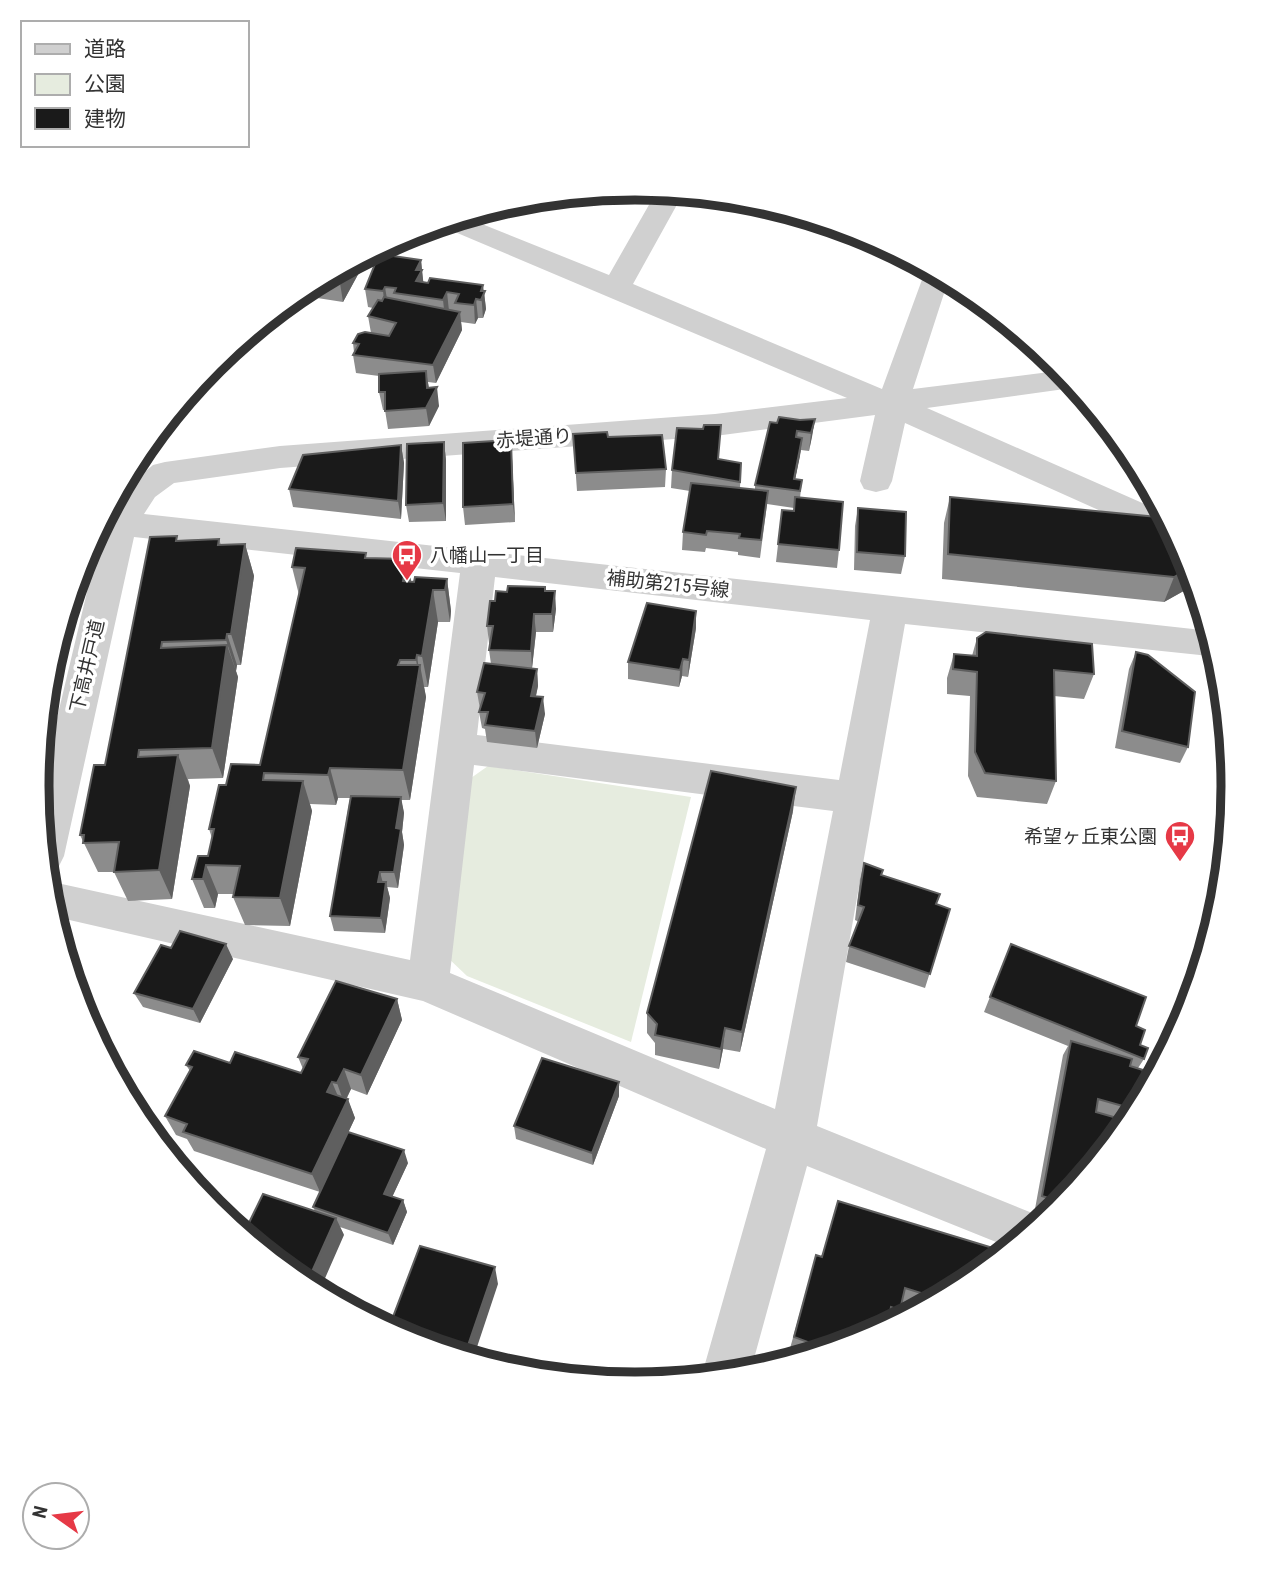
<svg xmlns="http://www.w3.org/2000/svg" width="1271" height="1572" font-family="'Roboto Condensed','Noto Sans JP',sans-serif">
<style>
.green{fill:#e6ecdf}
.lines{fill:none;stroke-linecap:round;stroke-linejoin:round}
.minor{fill:#d0d0d0;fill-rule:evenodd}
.wall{fill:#8c8c8c}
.shaded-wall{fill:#5f5f5f}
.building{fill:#1a1a1a;stroke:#5f5f5f;stroke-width:2}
.labels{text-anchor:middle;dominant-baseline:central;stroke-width:7;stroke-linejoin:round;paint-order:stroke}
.street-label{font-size:19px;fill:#333;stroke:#fff}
.poi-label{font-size:19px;fill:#333;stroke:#fff;text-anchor:start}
.rim{fill:none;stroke:#333;stroke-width:9}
</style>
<rect width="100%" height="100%" fill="#fff"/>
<!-- green -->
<path class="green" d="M488 766 691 797 631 1042 467 976 446 956 471 778Z"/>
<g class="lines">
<!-- minor -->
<path class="minor" d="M658 189 684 192 633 284 882 389 927 266 949 278 913 389 1065 370 1079 387 927 408 1165 513 1180 541 1163 539 905 423 892 481 888 489 876 492 864 489 860 481 875 415 715 436 280 468 174 483 155 497 144 514 1211 631 1219 657 905 624 817 1126 1047 1219 1011 1248 807 1166 750 1373 701 1378 766 1149 423 1001 52 916 48 902V881L410 960 460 573 134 537 64 856 58 868 45 872 38 798 101 533 96 531 119 489 126 488 153 465 165 462 280 446 715 414 847 398 436 224 462 216 609 275ZM495 577 870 620 839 780 477 735ZM474 765 833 811 775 1109 450 973Z"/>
</g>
<!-- wall -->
<path class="wall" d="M421 260 423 282 484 291 486 309 483 318H478L475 324 461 322 462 330 436 383 428 382 429 388 439 406 429 426 388 429 385 410H383L379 392V376L356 373 353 355 354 352 353 343 371 333 368 316 373 308 368 307 365 289Z
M352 262 361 269 343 302 298 295V292L303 288Z
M815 419 809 451 801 450 795 479 802 480 800 498 839 550 837 568 776 562 782 510 794 511V508L767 504 760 558 738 555V552L706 548 705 552 682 550 683 532 690 491 671 488 672 470 703 429 718 459 741 463 740 488 755 489V485L777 423Z
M573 434 608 437 666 469 665 487 577 491Z
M444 442 446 460V521L409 522 406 505Z
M401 445 404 463 401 519 293 507 289 489Z
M512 458 515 522 465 525 463 507Z
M1152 489 1157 497 1152 496Z
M950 497 1189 557 1194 575 1189 588 1164 602 942 579 944 523Z
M1157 498 1163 508H1157Z
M858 508 905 556 901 574 854 570 855 526Z
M219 539 221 545 245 544 254 576 241 665H237L236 671 238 677 223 778 188 779 190 786 172 899 128 901 114 872H98L80 835 105 765 178 540Z
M367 558 407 559 411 581 447 579 451 611 450 622H438L428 687H424L426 697 410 800H401L404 813 402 832 404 845 398 888 387 887 390 898 385 933 334 931 330 916 350 798H338L336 805 310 804 312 811 290 926 245 925 233 897 234 894H218L215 908H204L192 879 208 856 212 838 209 829 226 785 260 765 299 595 292 567Z
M546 591 556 609 553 632H536L532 668 537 669 538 686 536 696 545 714 537 748 487 742 485 729 482 728 479 712 480 709 477 692 491 664 489 650 490 643H489L487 626Z
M696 628 688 677 682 676 679 687 628 679V662Z
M977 638 1094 674 1084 699 1054 696 1056 781 1047 804 977 797 968 776 970 696 947 694V678L954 654 972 656Z
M1136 652 1188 747 1180 763 1115 748 1129 669Z
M793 811 740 1052 723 1049 719 1069 655 1055V1043L647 1033V1013Z
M864 863 883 870 882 875 936 904 950 909 925 988 846 962 849 946 859 922 855 920 860 879Z
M1011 944 1136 1026 1144 1059 1138 1068 1137 1110 1130 1121 1131 1122 1059 1210 1053 1214 1035 1209 1063 1055 1068 1046 984 1012Z
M233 959 200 1023 143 1007 134 993Z
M397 999 402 1020 367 1095 351 1089 347 1098 355 1118 329 1174 408 1163 392 1197 403 1200 407 1212 393 1245 340 1227 344 1235 315 1211 313 1207 320 1192 194 1151 187 1139 176 1135 165 1116 190 1071 186 1065 230 1063 301 1073 303 1069 298 1057Z
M619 1082V1096L593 1165 516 1139 514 1126Z
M816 1255 822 1257 968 1284 918 1310 901 1305 894 1324 891 1325 888 1324 864 1339 805 1357 789 1352Z"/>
<!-- shaded-wall -->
<path class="shaded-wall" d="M359 258 361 269 343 302 340 283 352 262Z
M421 260 423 279 424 288 416 281V270Z
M483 285 486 309 483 318 481 291Z
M385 287 388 305 385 309 383 291Z
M447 292 449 311 445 318 443 300Z
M476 299 478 318 475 324 474 305Z
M460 312 462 330 436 383 433 365Z
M426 371 429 389 437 387 439 406 429 426 426 408Z
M815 419 812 437 809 451 811 433Z
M802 438 800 456 793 490 794 479Z
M511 440 512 458 515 522 513 504Z
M444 442 446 460V521L443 503Z
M401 445 404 463 401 519 398 501Z
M245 544 254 576 241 665 231 634Z
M407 559 413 592 403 581Z
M1192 567 1194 575 1189 588 1164 602 1174 577Z
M447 579 451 611 450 622 445 590Z
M73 587 76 593 77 612 70 614 72 631 59 633Z
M433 590 438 622 428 687 422 656Z
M555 591 556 609 553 632 552 614Z
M696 611V628L688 677 689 660Z
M534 614 536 632 532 668 531 651Z
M227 634 237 665 236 671 226 640Z
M227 645 238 677 223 778 212 748Z
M417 655 419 671 420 665 426 697 410 800 403 770 419 676 416 660Z
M683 659 682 676 679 687 680 670Z
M537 669 538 686 532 713 531 696Z
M48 671 51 686 46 691Z
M543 697 545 714 537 748 535 731Z
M178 755 190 786 172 899 159 870Z
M330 768 338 798 336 805 328 775Z
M303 781 312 811 290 926 280 898Z
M796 787 793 811 740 1052 742 1032Z
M401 797 404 813 402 832 404 845 398 888 394 872 396 828Z
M206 865 218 894 215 908 203 879Z
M380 872 384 887 378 882Z
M386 882 390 898 385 933 381 918Z
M226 944 233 959 200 1023 193 1009Z
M397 999 402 1020 367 1095 361 1075Z
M725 1028 723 1049 719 1069 721 1049Z
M344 1069 351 1089 344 1103 337 1083Z
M332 1082 340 1101 327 1092Z
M619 1082V1096L593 1165 592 1153Z
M348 1099 355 1118 320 1192 312 1174Z
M404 1150 408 1163 388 1206 384 1194Z
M403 1200 407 1212 393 1245 388 1233Z
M336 1218 344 1235 319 1292 306 1285Z
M495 1267 498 1284 473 1359 464 1357Z"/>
<!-- building -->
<path class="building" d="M379 254 421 260 416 270H422L416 281 428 283 430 278 483 285 481 291H485L481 300 476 299 474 305 455 303 459 294 447 292 443 300 394 293 396 288 385 287 383 291 365 289Z
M352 262 340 283 318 280Z
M384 297 460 312 433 365 353 355 359 344 353 343 358 334 365 332 389 336 396 323 368 316 378 300 382 301Z
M426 371 427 388 437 387 426 408 385 411V392H379V374Z
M779 417 800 420 815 419 811 433 797 431 796 437 802 438 794 479 802 480 800 491 755 485 770 422 777 423Z
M704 425H721L718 459 741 463 740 482 672 470 677 428 703 429Z
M607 432 608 437 662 435 666 469 576 473 573 434Z
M511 440 513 504 463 507V443Z
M444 442 443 503 406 505 407 444Z
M401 445 398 501 289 489 303 455Z
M691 483 768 491 761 540 739 538 740 534 707 531 706 535 683 532Z
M795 497 843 502 839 550 778 544 782 510 794 511Z
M950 497 1168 518 1189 557 1192 567 1174 577 948 554Z
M858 508 906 512 905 556 857 552Z
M177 536 176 541 219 539 218 545 245 544 231 634H227L226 640 162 642 161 648 227 645 212 748 139 750 138 757 178 755 159 870 114 872 119 842 83 843 84 835H80L94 765H105L150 537Z
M296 548 366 553 365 558 407 559 403 581 414 582 415 577 447 579 445 590H433L422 656 417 655 416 660H400L398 665H420L403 770 330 768 328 775 264 773 263 780 303 781 280 898 233 897 240 866 206 865 203 879H192L198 856H208L214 829H209L219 785H226L231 764 260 765 305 568 292 567Z
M508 586 545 587V591H555L552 614H534L531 651 489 650 493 626H487L490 601H495L496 591 507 592Z
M647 603 696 611 689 660 683 659 680 670 628 662Z
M986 632 1092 644 1094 674 1054 670 1056 781 985 773 975 752 977 672 953 669 954 654 977 656V638Z
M1136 652 1148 655 1195 692 1188 747 1122 731Z
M484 663 537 669 531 696 543 697 535 731 485 725 488 712H479L485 693 477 692Z
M711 771 796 787 742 1032 725 1028 721 1049 655 1035 657 1024 647 1013Z
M351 796 401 797 396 828 401 829 394 872H380L378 882H386L381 918 330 916Z
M864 863 883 870 881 875 940 894 936 904 950 909 930 974 849 946 864 907 858 905Z
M180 931 226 944 193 1009 134 993 161 945 171 948Z
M1011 944 1146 997 1136 1026 1145 1030 1140 1045 1148 1048 1144 1059 990 997Z
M336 981 397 999 361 1075 344 1069 337 1083 332 1082 327 1092 348 1099 312 1174 183 1132 187 1124 165 1116 192 1067 186 1065 194 1051 230 1063 235 1052 301 1073 308 1059 298 1057Z
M1071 1041 1132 1059 1130 1066 1143 1070 1137 1110 1098 1099 1096 1112 1131 1122 1064 1203 1042 1196Z
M542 1058 619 1082 592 1153 514 1126Z
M348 1132 404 1150 384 1194 403 1200 388 1233 313 1207Z
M263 1194 336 1218 306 1285 243 1235Z
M838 1201 1006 1252 968 1284 940 1299 905 1288 900 1310 891 1307 887 1327 864 1339 829 1350 794 1337 816 1255 822 1257Z
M420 1246 495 1267 464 1357 406 1339 388 1330Z"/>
<!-- icons -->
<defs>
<g id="bus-pin" transform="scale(1.575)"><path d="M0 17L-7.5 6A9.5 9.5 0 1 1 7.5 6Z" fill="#e63946" stroke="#fff"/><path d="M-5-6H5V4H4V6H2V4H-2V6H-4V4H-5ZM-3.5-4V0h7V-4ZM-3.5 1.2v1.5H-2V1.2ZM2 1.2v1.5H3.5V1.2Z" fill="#fff"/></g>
</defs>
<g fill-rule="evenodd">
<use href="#bus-pin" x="407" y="555"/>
<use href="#bus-pin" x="1180" y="836"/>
</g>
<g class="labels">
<!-- street labels -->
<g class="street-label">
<text transform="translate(534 438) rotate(-4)">赤堤通り</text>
<text transform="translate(668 584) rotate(6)">補助第215号線</text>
<text transform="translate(87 666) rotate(-77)">下高井戸道</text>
</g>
<!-- poi labels -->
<g class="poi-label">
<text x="430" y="555">八幡山一丁目</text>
<text x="1157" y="836" text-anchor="end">希望ヶ丘東公園</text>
</g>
</g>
<!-- crop -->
<path d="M0 0H1271V1572H0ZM49 786a586 586 0 1 1 1172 0a586 586 0 1 1-1172 0Z" fill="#fff" fill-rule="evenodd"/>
<path class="rim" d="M49 786a586 586 0 1 1 1172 0a586 586 0 1 1-1172 0Z"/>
<!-- legend -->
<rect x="21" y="21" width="228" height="126" fill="#ffffff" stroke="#adadad" stroke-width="2"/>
<rect x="35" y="44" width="35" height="10" fill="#d0d0d0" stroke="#adadad" stroke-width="2"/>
<text x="84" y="56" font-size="21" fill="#333333">道路</text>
<rect x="35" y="74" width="35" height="21" fill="#e6ecdf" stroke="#adadad" stroke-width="2"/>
<text x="84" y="91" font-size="21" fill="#333333">公園</text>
<rect x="35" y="108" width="35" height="21" fill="#1a1a1a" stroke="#adadad" stroke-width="2"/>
<text x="84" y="126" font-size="21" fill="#333333">建物</text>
<!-- north arrow -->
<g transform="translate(56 1516) rotate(284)"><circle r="33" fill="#ffffff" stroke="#adadad" stroke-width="2"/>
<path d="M0-5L12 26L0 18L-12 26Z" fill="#e63946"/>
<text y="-10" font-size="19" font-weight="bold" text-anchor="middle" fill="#333333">N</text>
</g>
</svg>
